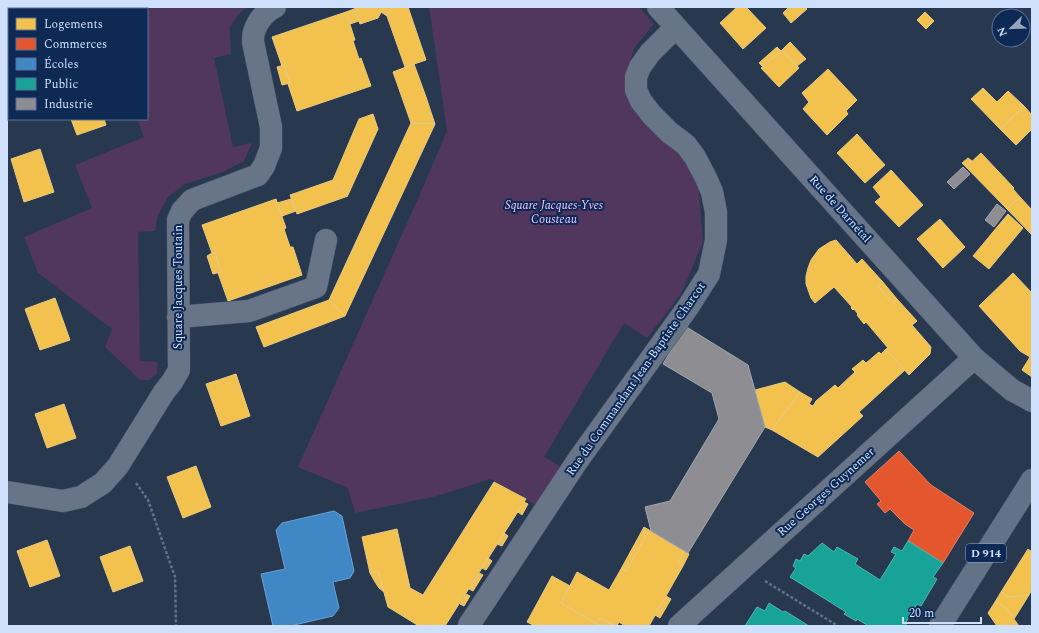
<svg xmlns="http://www.w3.org/2000/svg" width="1039" height="633" font-family="Spectral,serif">
<style>
.green{fill:#51365e}
.homes{fill:#f2c14e;stroke:#e7ca82}
.shops{fill:#e4572e;stroke:#dd806c}
.schools{fill:#3f88c5;stroke:#6aa2d6}
.public{fill:#17a398;stroke:#4eb5b6}
.industry{fill:#8d8d92;stroke:#a0a6b2}
.lines{fill:none;stroke-linecap:round;stroke-linejoin:round}
.minor-casing{stroke:#48566b;stroke-width:23}
.major-casing{stroke:#48566b;stroke-width:23}
.path{stroke:#647182;stroke-width:2.5;stroke-dasharray:3 2;stroke-linecap:butt}
.minor{stroke:#687487;stroke-width:22}
.major{stroke:#637387;stroke-width:22}
.labels{text-anchor:middle;dominant-baseline:central;stroke-width:4;stroke-linejoin:round;paint-order:stroke}
.shield{fill:#0d2954;stroke:#94a9ca;stroke-width:1}
.shield-label{font-size:11px;font-weight:bold;fill:#cee0fc}
.park-label{font-size:12px;font-style:italic;fill:#f2c4ff;stroke:#0d2954}
.street-label{font-size:12px;fill:#cee0fc;stroke:#0d2954}
</style>
<rect width="100%" height="100%" fill="#27384f"/>
<!-- green -->
<path class="green" d="M98 7H247L238 15 230 27 231 54 214 58 233 147 252 143 244 161 223 172 185 184 168 197 158 215 155 231 138 232 140 361 158 362 157 373 150 380H143L139 379 105 347 112 329 38 273 24 237 92 208 75 165 144 137 137 119H147V9H97Z
M429 7H639L654 24 635 47 626 73 698 182 703 242 681 294 647 338 624 323 544 457 561 467 537 506 491 479 437 496 355 513 348 488 298 467 416 203 447 131Z"/>
<!-- homes -->
<path class="homes" d="M354 7H384L378 18 360 24Z
M384 7H392L387 16 381 12Z
M392 7H408L426 60 405 67 387 16Z
M737 7H746L766 28 743 49 720 23Z
M789 7H805L807 9 791 23 783 13Z
M354 9 359 21 350 24 346 12Z
M346 12 355 40 353 41 359 59 361 58 371 86 297 111 288 84 290 83 284 65 282 66 272 37Z
M925 12 934 21 926 29 917 20Z
M790 42 806 59 797 66 782 50Z
M777 47 781 51 763 67 759 63Z
M782 50 799 68 779 87 761 68Z
M414 64 426 97 435 124 411 123 393 72Z
M284 65 290 83 282 85 277 67Z
M828 69 857 100 846 111 848 114 827 135 803 109 809 102 802 93Z
M983 88 997 102 1008 91 1024 106 1000 129 971 99Z
M1024 106 1032 115V129L1016 145 1000 129Z
M373 114 378 129 348 195 333 180 359 119Z
M71 119H104L106 125 77 135Z
M411 123 435 124 345 316 329 300Z
M857 134 885 165 865 183 837 153Z
M40 149 54 192 24 202 11 159Z
M981 153 1014 188 1013 189 1020 197 1007 209 966 167Z
M968 158 972 161 966 167 962 163Z
M891 170 923 205 899 227 875 202 881 197 873 187Z
M333 180 348 196 297 214 290 195Z
M1020 197 1032 210V235L1007 209Z
M276 199 286 228 284 229 290 247H293L302 275 228 301 218 273 221 272 215 253H212L202 225Z
M291 199 296 211 282 216 277 203Z
M1008 214 1023 228 989 269 973 256Z
M940 219 965 247 943 268 917 239Z
M836 240 857 264 862 259 882 281 877 285 893 303 897 299 917 321 912 325 931 347 930 354 909 375 886 349 888 348 866 322 864 324 857 315 858 314 854 309 853 310 851 308 852 307 834 287 815 303 811 298 806 284V276L808 268 811 260 819 249 830 242Z
M212 253H215L221 272 213 274 207 256Z
M1013 273 1032 293V377L1022 370 1030 357 1020 351 979 306Z
M882 281 897 299 893 303 877 285Z
M55 298 70 340 40 350 25 309Z
M329 300 345 316 264 347 256 327Z
M886 349 905 370 859 412 863 416 818 457 772 430 800 392 812 399 809 404 813 406 816 401 835 385 838 388 855 372 852 369 863 360 866 363 879 352 881 354Z
M236 374 250 416 221 426 206 384Z
M785 382 800 392 772 430 765 427 755 390Z
M64 404 76 438 47 448 35 414Z
M196 466 211 507 183 518 167 477Z
M494 482 526 499 445 626H419L388 607 378 571 370 573 362 537 397 529 410 588 423 595Z
M524 502 528 504 522 515 518 512Z
M644 527 649 530 626 571 621 569Z
M649 530 684 551 678 563 683 566 649 626H625L619 622 617 626H616L599 618 596 624 561 603 577 572 609 590 621 569 626 571Z
M504 533 508 536 502 546 497 544Z
M47 540 60 576 30 587 17 551Z
M130 546 143 581 113 592 100 557Z
M1028 549 1032 552V589L1029 595 1008 597 1001 592Z
M684 551 689 554 683 566 678 563Z
M488 558 492 561 486 570 482 568Z
M378 571 384 592 379 588 375 582 370 573Z
M479 573 483 575 473 591 469 589Z
M552 576 570 586 561 603 601 626H535L527 622Z
M1001 592 1008 597 1029 595 1014 619 1006 608 995 602Z
M466 594 470 596 464 606 460 604Z
M666 596 671 599 660 618 655 615Z
M995 602 1006 608 1019 626H997L988 613Z
M599 618 616 626H601L596 624Z"/>
<!-- shops -->
<path class="shops" d="M899 451 931 485 974 513 943 563 908 541 914 530 905 524 890 509 885 513 877 504 881 501 865 482Z"/>
<!-- schools -->
<path class="schools" d="M334 511 342 516 354 571 350 578 333 582 339 608 333 616 290 626H273L261 574 285 569 276 530 282 523Z"/>
<!-- public -->
<path class="public" d="M908 541 943 563 933 577 937 579 921 606 917 604 905 624 908 626H866L867 625 857 619 856 621 844 614 846 612 790 577 796 568 793 566 796 559 800 561 804 554 808 556 822 543 834 552 837 547 858 559 855 564 880 580 896 554 891 552 894 547 902 551Z
M769 603 783 612 785 611 809 626H745L757 607 765 611Z"/>
<!-- industry -->
<path class="industry" d="M963 167 970 174 954 189 947 182Z
M997 204 1006 211 994 227 985 220Z
M685 326 748 365 765 427 688 553 651 531 645 507 670 501 719 419 712 393 663 364Z"/>
<g class="lines">
<!-- minor casing -->
<g class="minor-casing">
<path id="minor" d="M658 7 974 358 1012 390 1032 401
M73 9 74 7
M7 99 9 96
M178 317 249 311 316 287 326 240
M7 492 63 501 81 497 103 483 118 466 164 392 172 382 179 370 178 220 182 211 192 200 258 175 264 166 271 148V127L253 42C253 39 253 35 254 32 257 22 265 11 275 7
M469 625 578 460 688 307 709 274 716 240V212L712 192 706 178 695 157 686 145 669 132 652 115 641 101 636 90V77L640 67 650 53 676 27
M679 626 974 358"/>
</g>
<!-- major casing -->
<g class="major-casing">
<path id="major" d="M940 626 1032 480"/>
</g>
<!-- path -->
<path class="path" d="M136 483 148 500 175 577 176 626
M765 581 838 626"/>
<!-- minor -->
<use href="#minor" class="minor"/>
<!-- major -->
<use href="#major" class="major"/>
</g>
<g class="labels">
<!-- shield labels -->
<rect class="shield" x="966" y="544" width="40" height="18" rx="3"/>
<g class="shield-label">
<text x="986" y="553">D 914</text>
</g>
<!-- park labels -->
<g class="park-label">
<text x="554" y="205">Square Jacques-Yves<tspan x="554" dy="14">Cousteau</tspan></text>
</g>
<!-- street labels -->
<g class="street-label">
<text transform="translate(840 209) rotate(48)">Rue de Darnétal</text>
<text transform="translate(178 287) rotate(-90)">Square Jacques Toutain</text>
<text transform="translate(636 379) rotate(-55)">Rue du Commandant Jean-Baptiste Charcot</text>
<text transform="translate(826 492) rotate(-42)">Rue Georges Guynemer</text>
</g>
</g>
<!-- border -->
<rect width="1039" height="633" fill="none" stroke="#cee0fc" stroke-width="16"/>
<!-- legend -->
<rect x="8" y="8" width="140" height="112" fill="#0d2954" stroke="#5a7297"/>
<rect x="16" y="18" width="20" height="12" fill="#f2c14e" stroke="#5a7297"/>
<text x="44" y="28" font-size="12" fill="#cee0fc">Logements</text>
<rect x="16" y="38" width="20" height="12" fill="#e4572e" stroke="#5a7297"/>
<text x="44" y="48" font-size="12" fill="#cee0fc">Commerces</text>
<rect x="16" y="58" width="20" height="12" fill="#3f88c5" stroke="#5a7297"/>
<text x="44" y="68" font-size="12" fill="#cee0fc">Écoles</text>
<rect x="16" y="78" width="20" height="12" fill="#17a398" stroke="#5a7297"/>
<text x="44" y="88" font-size="12" fill="#cee0fc">Public</text>
<rect x="16" y="98" width="20" height="12" fill="#8d8d92" stroke="#5a7297"/>
<text x="44" y="108" font-size="12" fill="#cee0fc">Industrie</text>
<!-- north arrow -->
<g transform="translate(1011 28) rotate(247)"><circle r="19" fill="#0d2954" stroke="#5a7297"/>
<path d="M0-3L7 15L0 10L-7 15Z" fill="#94a5bf"/>
<text y="-6" font-size="11" font-weight="bold" text-anchor="middle" fill="#cee0fc">N</text>
</g>
<!-- scale -->
<path d="M903 617v6h78v-6" fill="none" stroke="#cee0fc" stroke-width="2"/>
<text x="909" y="617" font-size="12" fill="#cee0fc" stroke="#0d2954" stroke-width="3" paint-order="stroke">20 m</text>
</svg>
